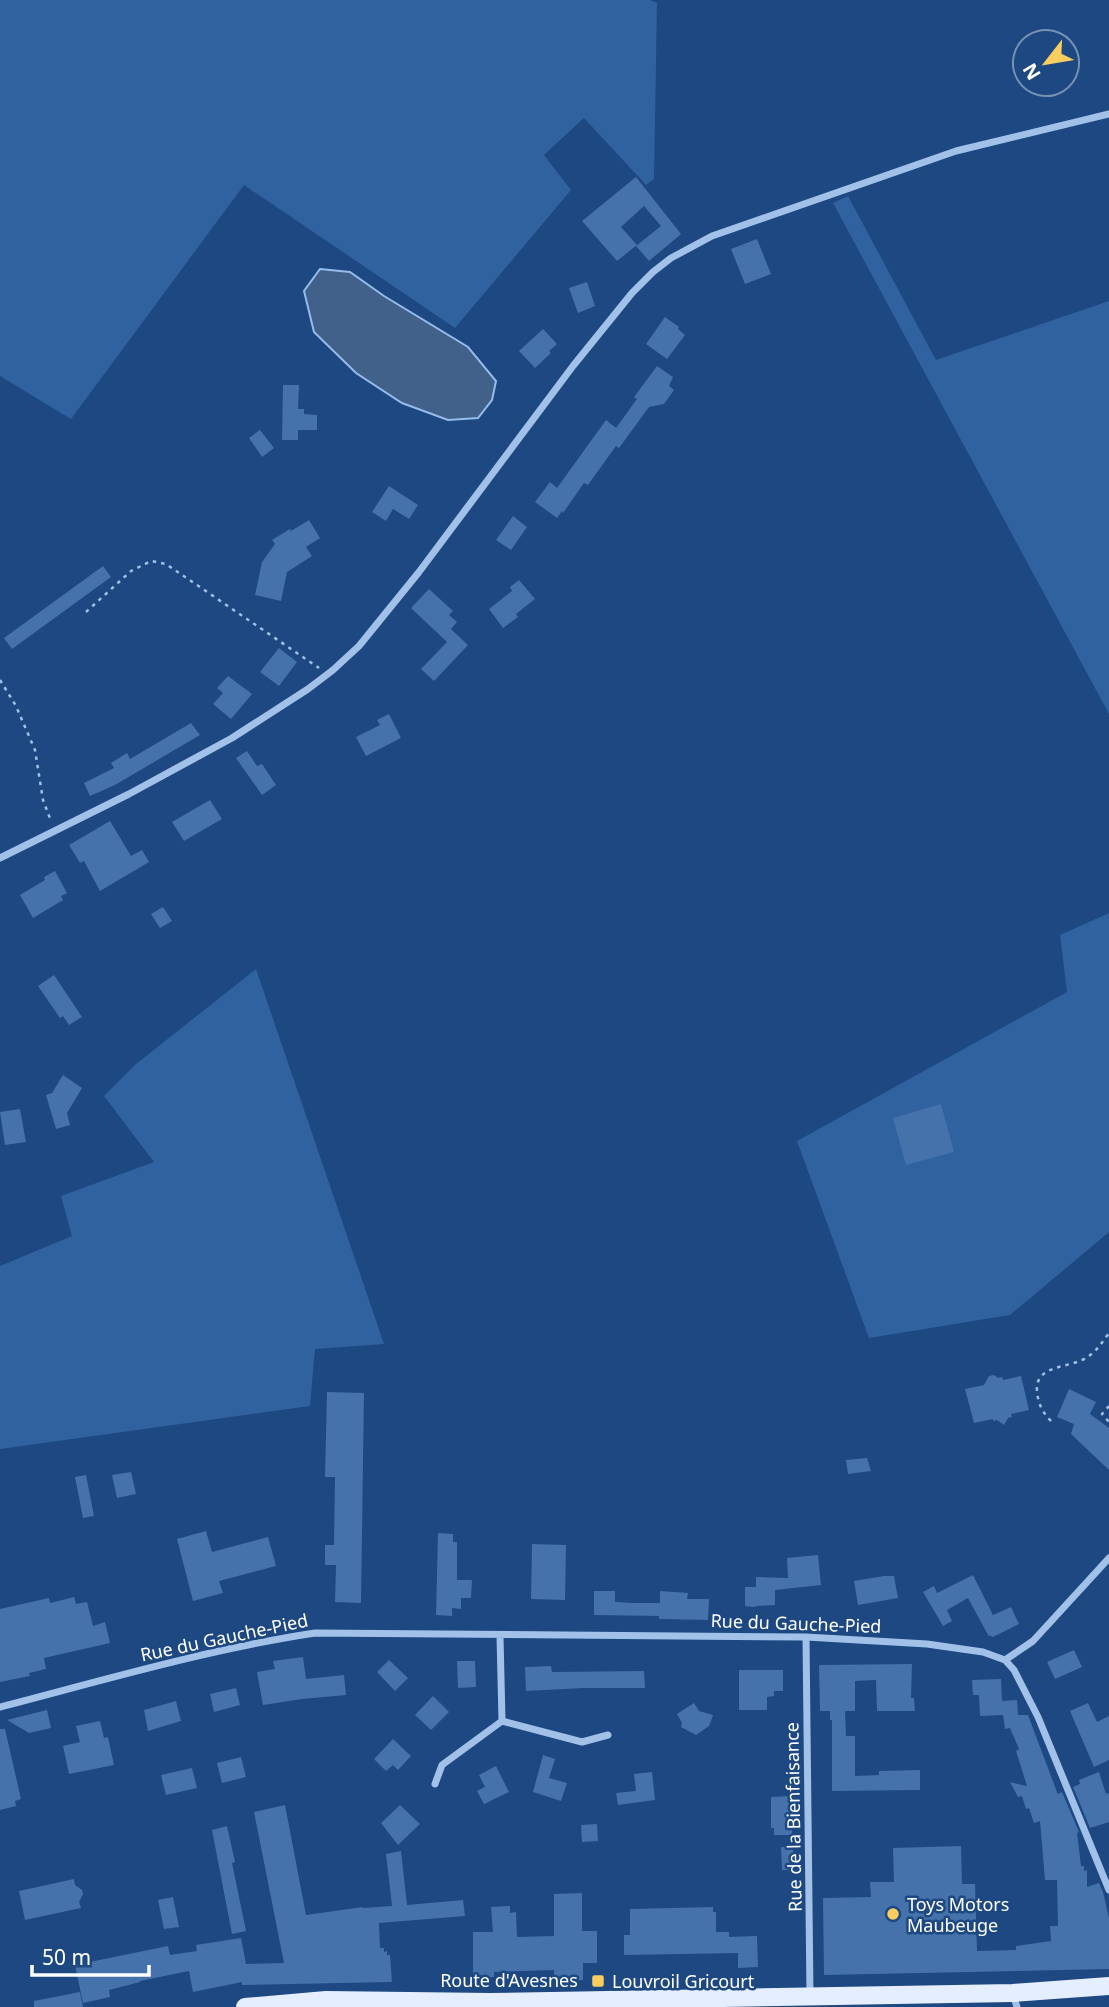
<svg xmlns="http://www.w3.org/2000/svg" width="1109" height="2007" font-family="'Noto Sans',sans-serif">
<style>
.green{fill:#30629f}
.water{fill:#41618b;stroke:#95bceb;stroke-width:2}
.building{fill:#4572ab}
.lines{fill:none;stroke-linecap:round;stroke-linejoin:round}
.path{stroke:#a1c1e9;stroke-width:2.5;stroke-dasharray:3.5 5;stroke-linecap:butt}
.minor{stroke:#a1c1e9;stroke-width:7}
.primary{stroke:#e5eefe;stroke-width:18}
.poi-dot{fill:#f9ce5f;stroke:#1d4881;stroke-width:2.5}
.labels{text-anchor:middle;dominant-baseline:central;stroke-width:5;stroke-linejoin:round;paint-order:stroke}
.street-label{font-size:18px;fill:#fff;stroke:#1d4881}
.poi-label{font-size:18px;fill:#fff;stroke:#1d4881;text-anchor:start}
</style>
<rect width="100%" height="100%" fill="#1d4881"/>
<!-- green -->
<path class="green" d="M0 0H650L657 3 654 179 646 185 584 118 544 155 571 190 455 328 244 185 71 419 0 376Z
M848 196 936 360 1109 301V714L833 203Z
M1109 913V1232L1010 1315 869 1338 797 1141 1067 992 1060 935Z
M256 969 384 1344 315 1349 310 1406 0 1449V1266L72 1236 61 1196 154 1162 104 1096 136 1064Z"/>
<!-- water -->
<path class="water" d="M320 269 350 272 384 296 468 347 496 381 492 400 478 418 448 420 402 403 356 373 314 332 304 291Z"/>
<!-- building -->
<path class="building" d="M636 177 681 234 649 261 636 246 661 226 644 206 621 227 637 245 617 261 582 221Z
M757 239 771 274 745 284 731 249Z
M587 282 595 306 578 313 569 288Z
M665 317 679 327 678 329 685 335 667 359 646 344Z
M543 329 557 344 549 351 551 353 535 368 519 351Z
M657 366 673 377 669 386 674 390 664 404 649 407 619 448 616 446 588 485 584 483 563 513 562 511 557 518 535 502 550 482 557 488 606 420 616 428 637 399 634 397Z
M283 385H299L298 409H304V414L317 415V430H298V440H282Z
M260 430 274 448 262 457 249 438Z
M389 486 418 505 409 519 393 509 386 521 372 512Z
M513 516 527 527 511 550 496 540Z
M309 520 320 538 306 547 312 556 287 572 281 601 255 595 262 562 275 544 272 540 290 529 291 531Z
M103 566 111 577 12 649 4 638Z
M519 580 535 599 516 614 518 617 503 628 489 609 512 591 510 587Z
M429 589 453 611 449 615 457 622 451 629 468 645 434 681 421 669 447 642 411 608Z
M279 648 297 662 279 686 260 672Z
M228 676 252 694 231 719 213 704 223 693 217 688Z
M389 714 401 738 366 756 356 737 380 725 377 720Z
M191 723 200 735 115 785 90 796 84 783 114 768 111 763 127 753 130 759Z
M247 751 257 766 262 764 276 785 262 795 236 758Z
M210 800 222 819 184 841 172 822Z
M110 821 131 856 142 850 149 862 100 891 84 861 80 863 69 845Z
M55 871 67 893 61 896 63 900 33 918 20 895 45 880 44 877Z
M163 907 172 921 160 928 151 914Z
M54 975 82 1017 69 1025 63 1016 60 1018 38 986Z
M63 1075 82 1088 67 1113 70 1125 56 1129 46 1095 52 1093Z
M941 1104 954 1152 906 1165 893 1118Z
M20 1109 26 1142 5 1145 0 1112Z
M994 1375 998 1378 1002 1377 1003 1380 1021 1376 1029 1410 1011 1414 1012 1417 1008 1418 1004 1425 997 1420 993 1421V1419L974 1423 965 1389 984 1385 989 1376Z
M1069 1389 1096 1402 1090 1414 1109 1428V1470L1071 1434 1074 1424 1057 1417Z
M327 1392 364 1393 361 1603 335 1602 336 1565H325V1545H334L335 1477H325Z
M867 1458 871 1471 848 1474 846 1460Z
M131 1472 136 1494 117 1498 112 1475Z
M86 1475 94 1516 83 1518 75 1477Z
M206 1531 212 1552 268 1537 276 1566 219 1581 223 1593 193 1601 177 1539Z
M438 1533 453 1534V1542H457V1580H472L471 1598H461V1609L452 1608V1616L436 1615Z
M532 1544 566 1545 565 1600 531 1599Z
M818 1555 821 1585 775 1590V1605L757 1606 754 1607 745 1606V1587H756V1577L788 1578 787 1558Z
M973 1575 993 1615 1011 1607 1019 1624 993 1637 988 1635 968 1598 947 1610 952 1621 943 1626 923 1592 934 1586 937 1593Z
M884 1576H894L898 1598 858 1605 854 1581Z
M594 1591H615V1602L633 1603H660V1591L688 1593 687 1599H709L708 1620 659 1619V1616L594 1615Z
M74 1597 76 1604 87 1602 93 1626 105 1622 110 1643 44 1658 46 1669 29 1673 30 1676 0 1682V1609L49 1598 50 1603Z
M1074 1650 1082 1667 1055 1679 1047 1662Z
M303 1657 306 1679 344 1675 346 1695 302 1699 263 1705 257 1672 275 1669 273 1661Z
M389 1660 408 1678 395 1691 377 1672Z
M457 1661H475L476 1687 458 1688Z
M912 1664 911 1698H914L915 1711H877L876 1680 855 1681V1711H845L846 1736H855V1776L879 1775V1771L920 1770V1790L832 1791V1720H830V1711H820L819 1665Z
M551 1666 552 1672 644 1671 645 1688H584L526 1691 525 1667Z
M739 1670H783V1691H774V1696L767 1697V1710H739Z
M1001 1679 1002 1701 1017 1700 1018 1715H1028L1057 1792 1058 1794 1062 1792 1079 1832 1077 1833 1081 1866H1084V1871L1087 1870V1887L1099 1883 1103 1892 1109 1918V1969L824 1975 823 1898 871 1897 870 1882H894L893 1848 961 1846 962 1884H975L977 1951 1016 1950V1946L1051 1941 1050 1926H1058L1057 1880H1045L1040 1821 1034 1823 1029 1808 1026 1809 1022 1796 1018 1797 1010 1782 1027 1786 1016 1751 1019 1749 1010 1728 1005 1729 1003 1715 980 1716 979 1695H973L972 1680Z
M236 1688 240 1705 214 1712 210 1694Z
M433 1696 449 1712 431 1730 415 1715Z
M176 1701 181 1721 148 1731 144 1710Z
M694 1703 699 1711 713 1715 709 1726 696 1735 681 1727 682 1723 677 1714Z
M1088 1703 1097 1722 1109 1716V1760L1094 1767 1070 1711Z
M47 1710 51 1728 29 1733 7 1720Z
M100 1721 104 1738 108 1737 114 1765 69 1774 63 1746 80 1742 76 1726Z
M0 1729H5L21 1799 15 1801 16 1806 0 1810Z
M393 1739 411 1756 398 1770 393 1765 386 1771 374 1759Z
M543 1755 555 1759 549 1778 567 1783 561 1801 533 1792Z
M241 1757 246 1777 222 1783 217 1763Z
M496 1766 509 1792 484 1804 477 1791 485 1787 479 1775Z
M192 1768 197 1788 166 1795 161 1775Z
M652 1772 655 1800 618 1805 616 1793 636 1791 634 1774Z
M1099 1772 1106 1794 1109 1793V1822L1090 1828 1073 1787 1080 1784 1079 1780Z
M792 1796V1835H774V1828H771V1797Z
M285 1805 306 1915 363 1907V1908L392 1906 386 1854 401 1851 407 1905 463 1900 465 1916 379 1923 380 1948H384V1952L387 1951V1955H390L392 1982 242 1985V1982L193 1992 189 1971 140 1981V1982L109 1990 110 1997 83 2003 75 1965 168 1946 170 1955 197 1951 196 1945 241 1938 246 1964 284 1963 254 1812Z
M400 1805 420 1824 398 1845 381 1823Z
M597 1824 598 1841 582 1842 581 1825Z
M227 1826 235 1862 232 1863 246 1931 232 1934 212 1830Z
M781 1847H793V1870H782Z
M74 1879 75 1885 82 1890 83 1894 79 1902 81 1908 25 1920 19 1891Z
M582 1893V1931H597V1963H583V1980L554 1981V1970L494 1972V1977L473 1978V1932H493L491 1907 510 1906V1913L516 1912 517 1937 554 1936V1894Z
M173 1897 179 1927 164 1929 158 1900Z
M713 1907V1912H716V1932H729V1937L757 1936 758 1967 738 1968V1953L624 1955V1935H630V1909Z
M80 1992 83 2007H34V2001Z"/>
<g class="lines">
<!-- path -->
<path class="path" d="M86 612 131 571 151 561 166 564 319 668
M0 680 16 706 35 750 43 800 51 821
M1109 1406 1102 1414 1109 1422
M1051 1421C1042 1412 1038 1403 1037 1391 1035 1366 1065 1368 1082 1360 1095 1354 1101 1344 1109 1333"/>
<!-- minor -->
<path class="minor" d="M0 858 129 794 232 738 308 689 333 670 359 646 419 572 573 366 632 293 653 272 671 258 712 236 956 151 1109 114
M1109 1558 1033 1641 1005 1660 1014 1670 1038 1717 1109 1890
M500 1636 502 1721
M806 1637 810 1995
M0 1707C104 1680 209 1649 315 1633L806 1637 927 1644 983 1652 1005 1660
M435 1784 442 1765 502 1721 582 1742 608 1735
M1013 1994 1017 2007"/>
<!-- primary -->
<path class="primary" d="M245 2007 326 2000 490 2002 1013 1993 1109 1986"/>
</g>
<!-- markers -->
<g class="poi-dot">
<circle cx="893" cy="1914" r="7"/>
<rect x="591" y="1974" width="14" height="14" rx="3.5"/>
</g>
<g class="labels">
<!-- street labels -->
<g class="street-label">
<text transform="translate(796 1623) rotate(2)">Rue du Gauche-Pied</text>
<text transform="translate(224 1637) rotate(-12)">Rue du Gauche-Pied</text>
<text transform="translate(793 1817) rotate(-91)">Rue de la Bienfaisance</text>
<text x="509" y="1980">Route d'Avesnes</text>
</g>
<!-- poi labels -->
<g class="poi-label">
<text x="907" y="1904">Toys Motors<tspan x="907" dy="21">Maubeuge</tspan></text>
<text x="612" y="1981">Louvroil Gricourt</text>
</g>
</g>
<!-- north arrow -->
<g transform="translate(1046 63) rotate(239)"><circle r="33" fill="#1d4881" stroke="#7791b3" stroke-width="2"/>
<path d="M0-5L12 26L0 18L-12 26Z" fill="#f9ce5f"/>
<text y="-10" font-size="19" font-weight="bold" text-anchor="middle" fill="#ffffff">N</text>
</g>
<!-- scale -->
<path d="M32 1965v10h117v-10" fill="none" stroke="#ffffff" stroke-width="3.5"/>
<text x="42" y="1965" font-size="21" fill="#ffffff" stroke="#1d4881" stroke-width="5" paint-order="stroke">50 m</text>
</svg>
